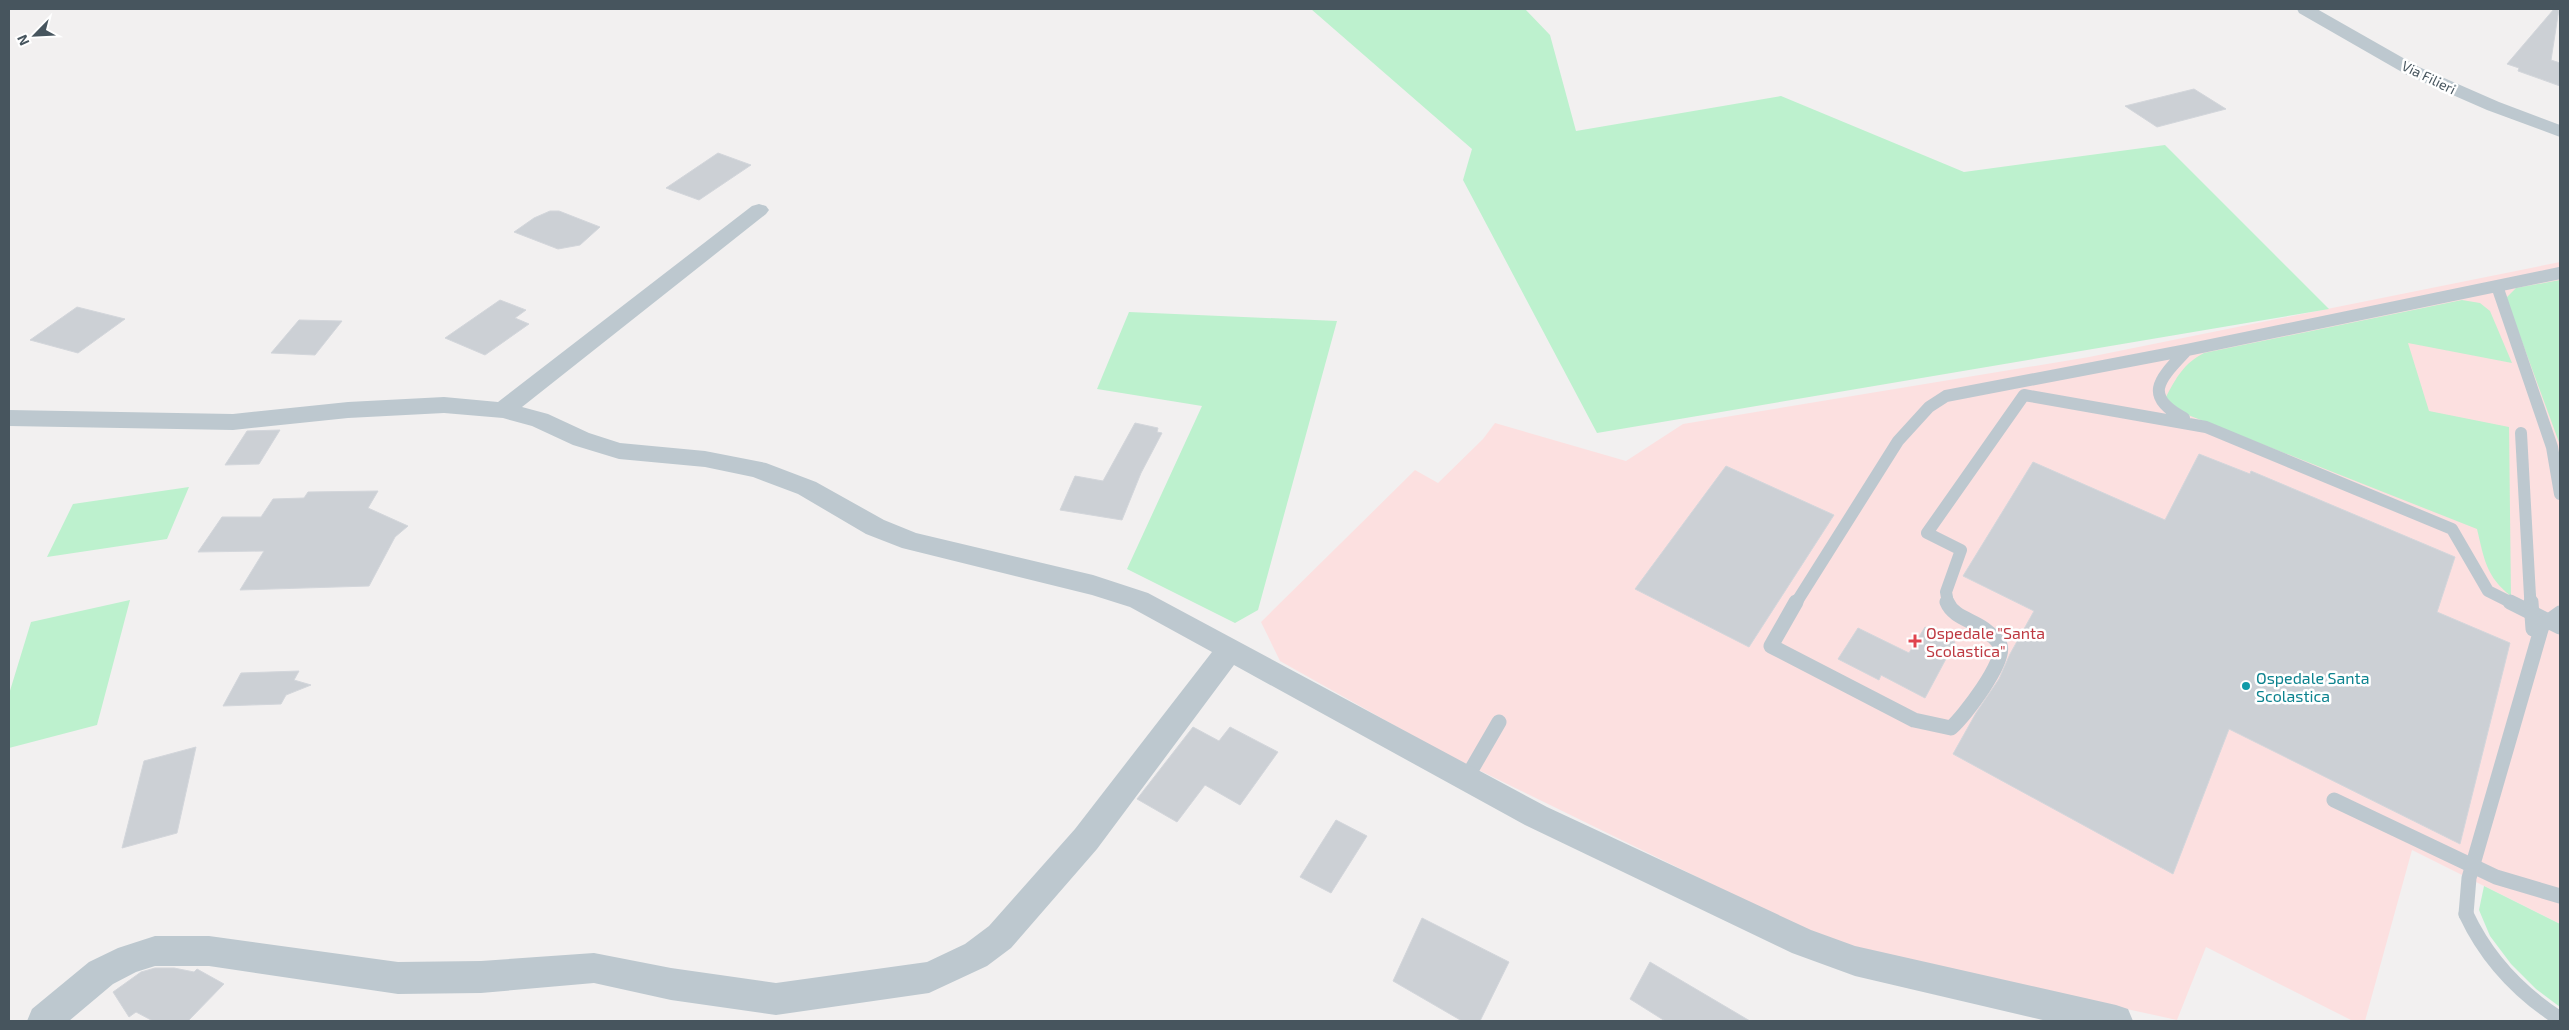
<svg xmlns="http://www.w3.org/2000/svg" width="2569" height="1030" font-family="'Exo 2',sans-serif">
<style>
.medical{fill:#fce0e0}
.green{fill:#bdf1ce}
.building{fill:#ccd0d5;stroke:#d3d6db}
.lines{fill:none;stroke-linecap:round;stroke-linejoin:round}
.service-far1{stroke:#bdc8cf;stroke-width:12}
.service{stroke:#bdc8cf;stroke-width:15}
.minor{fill:#bdc8cf;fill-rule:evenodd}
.service-bridge-far1{stroke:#bdc8cf;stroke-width:12}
.service-bridge{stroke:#bdc8cf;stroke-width:15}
.health-dot{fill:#e0444e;stroke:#fff;stroke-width:2}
.culture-dot{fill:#0f9aa8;stroke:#fff;stroke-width:2}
.labels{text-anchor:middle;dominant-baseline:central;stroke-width:5;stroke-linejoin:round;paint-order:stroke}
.far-street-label{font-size:14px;fill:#47555e;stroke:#fff}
.health-label{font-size:16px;fill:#be3a42;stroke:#fff;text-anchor:start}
.culture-label{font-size:16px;fill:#0d838f;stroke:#fff;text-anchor:start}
</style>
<rect width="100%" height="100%" fill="#f2f0f0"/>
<!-- medical -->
<path class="medical" d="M2560 262V924L2412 850 2365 1021H2353L2206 947 2177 1020 1838 946 1440 751 1280 661 1261 622 1415 470 1438 483 1483 439 1495 423 1626 461 1683 424 2089 357Z"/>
<!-- green -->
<path class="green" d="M1311 9H1525L1550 35 1576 131 1781 96 1964 172 2165 145 2329 309 1597 433 1463 180 1472 149Z
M2560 280V445L2506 298 2516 288Z
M2462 300 2480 303 2490 311 2512 363 2408 343 2429 411 2509 427 2511 596C2486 577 2484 558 2477 529L2178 411 2166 397C2176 378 2184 363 2204 353Z
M1129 312 1337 321 1258 610 1235 623 1127 569 1202 406 1097 389Z
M189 487 167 539 47 557 73 504Z
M130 600 97 725 9 748V694L31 622Z
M2484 886 2560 924V1007L2536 989 2511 964 2490 936 2479 910Z"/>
<!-- building -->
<path class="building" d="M2554 9H2559L2551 60 2560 63V86L2518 71 2519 68 2507 64Z
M2194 89 2226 109 2157 127 2125 106Z
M718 153 751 165 699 200 666 188Z
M550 211H559L600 227 580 245 558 249 514 232 534 218Z
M500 300 526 310 515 318 529 324 485 355 445 338Z
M77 307 125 319 78 353 30 340Z
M299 320 342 321 315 355 271 353Z
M1135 423 1158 428 1157 432 1162 433 1141 473 1122 520 1060 510 1075 476 1103 481Z
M280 430 259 464 225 465 247 431Z
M2199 454 2250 474 2251 471 2455 557 2437 612 2510 643 2460 844 2229 729 2173 874 1953 754 1976 713 1999 679 2010 654 2034 611 1963 576 2033 462 2165 520Z
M1726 466 1834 515 1749 647 1635 589Z
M378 491 368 508 408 526 395 537 369 586 240 590 264 551 198 552 222 517H261L273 499 304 498 308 492Z
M1925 627 1955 642 1925 698 1881 675 1879 680 1838 659 1858 628 1909 653Z
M299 671 294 680 311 685 286 695 281 704 223 706 241 673Z
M1193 727 1219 741 1230 727 1278 752 1240 805 1205 785 1177 822 1137 799Z
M196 747 177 833 122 848 144 761Z
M1336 820 1367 836 1331 893 1300 877Z
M1422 918 1509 962 1480 1021H1462L1393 981Z
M1650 962 1750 1021H1665L1630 999Z
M155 968H174L194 972 197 969 224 984 188 1021H153L136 1012 129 1017 113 992 141 972Z"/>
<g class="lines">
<!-- service-far1 -->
<path class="service-far1" d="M2497 286 2552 447 2560 494
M2184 418C2140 395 2162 377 2187 350
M2521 433 2530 596
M1796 603 1898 441 1929 407 1946 396 2187 350 2560 273
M1948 603 1946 592 1961 550 1927 533 2024 395 2206 427 2452 529 2488 591 2512 603"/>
<!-- service -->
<path class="service" d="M1796 602 1771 646 1914 720 1951 728C1964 716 2007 661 2000 645 1997 639 1988 632 1984 629 1972 620 1953 617 1947 602
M2510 602 2560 627
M1466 779 1499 722
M2334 800 2496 877 2560 896
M2466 914C2487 959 2518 992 2560 1019"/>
<!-- minor -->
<path class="minor" d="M2297 9H2317L2419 67 2499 102 2560 125V137L2487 110 2407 75 2299 13Z
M759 204 766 206 769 210 766 214 522 407 548 414 589 433 620 443 705 451 766 463 816 482 884 520 916 533 1093 575 1148 593 1547 807 1811 930 1855 946 2116 1005 2128 1009 2133 1021H2047L1855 976 1792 953 1525 825 1234 665 1097 849 1011 948 987 966 929 993 776 1015 671 1000 594 983 481 993 398 994 209 966H155L136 972 113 984 69 1021H27L32 1009 89 962 118 948 155 936H209L398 962 481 961 594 953 671 968 776 983 927 962 965 944 989 926 1075 829 1212 652 1130 607 1092 595 902 548 866 534 798 494 753 477 705 467 619 459 573 445 532 426 503 418 444 413 348 418 233 430 9 426V410L233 414 348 402 444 397 498 402 752 206Z"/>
<!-- service-bridge-far1 -->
<path class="service-bridge-far1" d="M2530 596 2531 603"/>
<!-- service-bridge -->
<path class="service-bridge" d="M2531 602 2533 629
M2466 914 2469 878 2542 626 2560 613"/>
</g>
<!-- markers -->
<path class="health-dot" d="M1912.5 633.5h5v5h5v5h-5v5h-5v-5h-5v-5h5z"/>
<circle class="culture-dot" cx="2246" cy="686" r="5"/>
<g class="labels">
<!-- far-street labels -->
<g class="far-street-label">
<text transform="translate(2429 77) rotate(26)">Via Filieri</text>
</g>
<!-- health labels -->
<g class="health-label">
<text x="1926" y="632">Ospedale "Santa<tspan x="1926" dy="18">Scolastica"</tspan></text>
</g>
<!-- culture labels -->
<g class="culture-label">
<text x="2256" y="677">Ospedale Santa<tspan x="2256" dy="18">Scolastica</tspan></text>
</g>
</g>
<!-- border -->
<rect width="2569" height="1030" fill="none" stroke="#47555e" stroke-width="20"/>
<!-- north arrow -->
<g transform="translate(35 35) rotate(246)" stroke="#ffffff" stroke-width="4" paint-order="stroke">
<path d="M0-4L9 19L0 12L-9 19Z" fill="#47555e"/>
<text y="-8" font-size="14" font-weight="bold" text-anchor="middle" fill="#47555e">N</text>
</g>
</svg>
